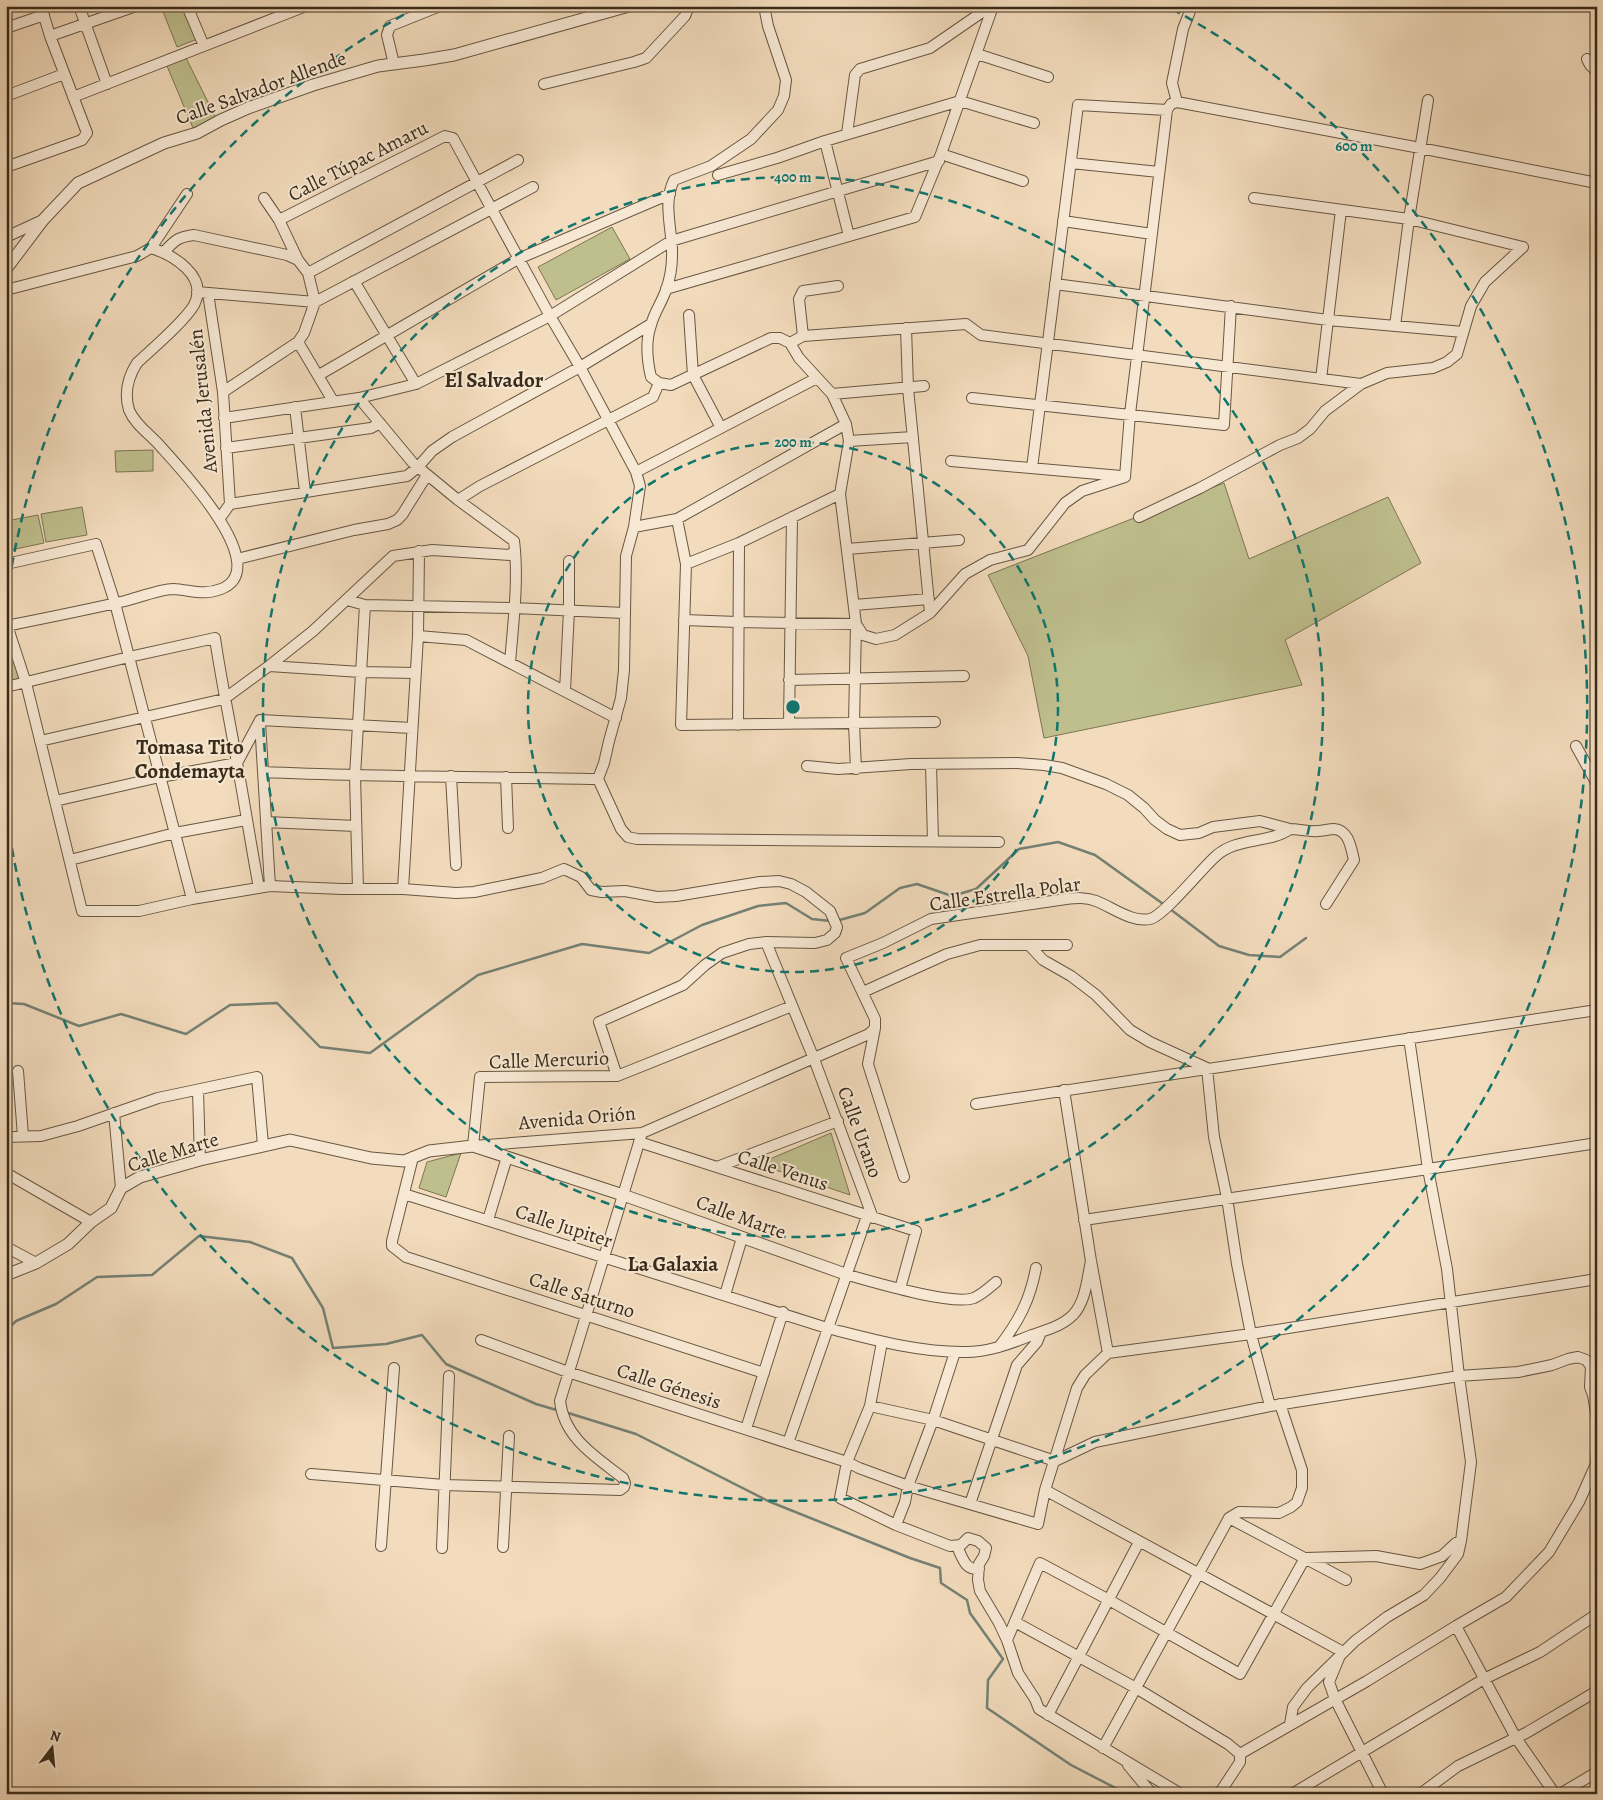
<svg xmlns="http://www.w3.org/2000/svg" width="1603" height="1800" font-family="Alegreya,serif">
<style>
.green{fill:#bfbf8e;stroke:#7c7554}
.lines{fill:none;stroke-linecap:round;stroke-linejoin:round}
.stream{stroke:#748175;stroke-width:2.5}
.minor-casing{stroke:#685742;stroke-width:12}
.tertiary-casing{stroke:#685742;stroke-width:13}
.minor{stroke:#f7e8d4;stroke-width:10}
.tertiary{stroke:#f7e8d4;stroke-width:11}
.ring{fill:none;stroke:#0f766e;stroke-width:2.5;stroke-dasharray:9 6}
.labels{text-anchor:middle;dominant-baseline:central;stroke-width:4;stroke-linejoin:round;paint-order:stroke}
.street-label{font-size:20px;fill:#392b19;stroke:#f7e8d4}
.neighbourhood-label{font-size:21px;font-weight:bold;fill:#392b19;stroke:#f7e8d4}
.centre{fill:#0f766e;stroke:#f7e8d4;stroke-width:2.5}
.ring-label{font-size:15px;text-anchor:middle;font-weight:bold;fill:#0f766e;stroke:#f7e8d4;stroke-width:4;stroke-linejoin:round;paint-order:stroke}
</style>
<rect width="100%" height="100%" fill="#f3dcbd"/>
<filter id="stains"><feTurbulence type="fractalNoise" baseFrequency=".004" numOctaves="4"/><feColorMatrix values="0 0 0 0 .2 0 0 0 0 .09 0 0 0 0 .02 0 0 0 .5 -.17"/></filter>
<radialGradient id="worn" r=".72"><stop offset=".6" stop-color="#630" stop-opacity="0"/><stop offset="1" stop-color="#630" stop-opacity=".3"/></radialGradient>
<!-- green -->
<path class="green" d="M169 6H188L200 38 177 47 162 9Z
M186 58 216 118 193 128 167 66Z
M612 227 630 259 556 300 538 267Z
M153 450V471L116 472 115 451Z
M1224 483 1249 559 1388 497 1421 563 1285 640 1302 685 1044 738 1028 656 988 575Z
M82 507 87 535 46 542 41 514Z
M38 515 44 543 6 551V521Z
M6 634 21 681 6 684Z
M831 1133 850 1195 758 1164Z
M461 1153 446 1197 419 1188 427 1162Z"/>
<g class="lines">
<!-- stream -->
<path class="stream" d="M1170 909 1219 946 1249 955 1280 957 1306 938
M836 921 865 913 900 888 917 884 952 896 976 889 1019 849 1058 842 1095 855 1166 906
M6 1003 24 1004 79 1026 121 1014 186 1034 230 1005 277 1003 320 1047 370 1053 478 975 582 944 649 953 702 925 758 906 786 903 812 919 831 921
M6 1331 16 1321 56 1304 97 1277 152 1275 199 1236 250 1242 292 1258 323 1308 333 1348 386 1344 422 1335 446 1364 536 1404 560 1411
M565 1412 636 1434 768 1501 910 1558 940 1568 941 1583 967 1600 970 1613 1003 1659 988 1680 987 1708 1071 1765 1127 1794"/>
<!-- minor casing -->
<g class="minor-casing">
<path id="minor" d="M79 6 107 84
M187 6 204 46
M764 6 768 26 786 80 784 96 778 110 751 139 711 166 674 180C662 204 673 231 672 256 672 267 670 279 666 290 662 302 654 313 651 325 645 342 647 360 651 377L659 383 671 385 771 338H780L790 343 799 358 832 394 846 424 849 441 840 494 856 624 863 635 876 639 895 635 930 613 965 574 990 560 1028 550 1065 503 1082 491 1125 477
M6 28 44 15
M50 36 136 6
M977 54 1048 77
M1587 59 1590 65 1597 72
M394 64 387 35 390 26 440 6
M544 84 634 62 646 58 685 16 689 6
M6 96 64 74
M73 97 306 6
M1177 102 1172 83 1183 29 1192 6
M847 134 855 75 860 69 930 48 991 6
M825 141 849 236
M941 154 1023 181
M1071 163 1159 172
M6 167 82 140 87 133 50 36 41 6
M718 175 777 158 825 141 960 101 1034 123
M264 198 279 220 298 260
M1254 198 1409 219 1523 247
M279 220 445 136 453 138 550 316 580 367 636 472 640 486 634 527 626 556 624 670 621 698 609 741 604 763 598 779 621 829 628 837 637 839 999 842
M1063 221 1152 234
M6 237 43 220
M164 252C175 240 178 237 194 235L287 255 298 260 308 273 315 302 304 333 298 342 223 392
M308 273 518 160
M354 281 416 384
M1055 284 1328 320 1463 332
M666 289 915 217 941 154 993 6
M6 290 137 256 151 248 187 194
M197 292 315 302 533 187
M208 293 223 392 230 504
M689 315 693 375 721 428
M1395 326 1409 219 1428 100
M906 328 908 388 930 613
M803 336 799 299 803 291 838 286
M298 342 333 401
M790 343 803 336 966 324 981 335 1361 384
M319 375 518 259 670 194
M1321 379 1341 210
M832 394 924 386
M359 398 413 463 458 500 514 541C519 580 513 624 510 663
M972 398 1224 425 1231 306
M295 407 305 492
M224 418 359 398 416 384 550 316 671 241 939 161
M849 441 913 437
M226 448 371 428 380 423
M951 461 1121 476
M1032 468 1078 105 1167 110 1171 104 1177 102 1420 148 1597 183
M636 472 817 378
M1125 477 1130 414 1167 110
M458 500 480 486 653 397 659 383
M1139 517 1200 488 1280 445 1298 438 1310 429 1325 411 1361 384 1387 373 1433 368 1447 362 1457 354 1471 306 1485 282 1523 247
M220 518 230 504 407 476 418 467 432 451 452 437 580 367 651 324
M677 519 686 564 681 725 935 722
M634 527 677 519 846 424
M847 549 959 540
M237 559 354 530 388 524 397 520 402 515 427 475
M6 564 96 544 115 603 192 899
M686 564 739 543 840 494
M347 600 365 605 514 608 624 613
M854 605 929 599
M684 620 737 622 856 624 854 724 856 769
M6 622 26 683 82 911H139L192 899 270 886 342 889H403L456 893 474 892 542 878 564 869 581 877 591 890 602 892 625 891 657 897 676 896 760 882 779 881 791 884 806 892 830 911 837 927 835 933 827 940 815 943 766 942 749 944 722 953 705 965 683 985 599 1022 617 1076
M6 626C46 618 86 610 125 601 137 598 161 589 173 589 191 590 203 596 221 589 275 568 180 468 161 447 151 435 135 425 129 410 124 393 128 377 137 363 153 348 184 322 194 305 209 276 173 255 151 248
M418 636 466 640 616 718
M269 666 361 672 416 673
M789 680 964 676
M6 687 129 657 215 638C221 680 230 721 237 763 245 805 251 846 259 888
M565 691 569 610V561
M260 722 270 886
M789 724 792 517
M738 725 739 543
M40 741 224 699 269 666 313 631 393 556 432 550 510 555 515 551
M1576 746 1597 784
M931 764 933 841
M807 766 838 769 911 764 1017 763 1044 765 1062 768 1106 784 1128 795 1144 808 1155 820 1167 829 1180 835 1199 833 1213 827 1260 821 1290 829
M263 772C374 777 486 777 598 779
M451 776 456 865
M506 777 508 828
M55 801 160 777 237 763 260 720 412 728
M266 822 356 826
M70 860 175 833 246 820
M358 889 355 776 365 605
M403 889 418 636 419 551
M766 942 814 1059 873 1218
M1029 945 1043 960 1071 976 1096 995 1130 1030 1150 1042 1207 1068 1214 1137 1227 1198 1237 1264 1251 1334 1270 1406
M863 992 947 954 980 945H1067
M792 1006 617 1076 480 1077 473 1146 642 1133 869 1034 875 1028
M18 1071 23 1136
M198 1090 200 1160
M1064 1090 1091 1261 1108 1353
M976 1104 1597 1010
M114 1113 121 1188
M6 1137 41 1136 78 1126 158 1098 257 1077 263 1145
M639 1142 916 1231 900 1289
M413 1157 392 1241V1246L406 1257 764 1373
M717 1167 838 1121
M6 1173 91 1222
M904 1177 868 1064 875 1028V1019L846 958 883 943 931 919 1066 899C1076 898 1086 897 1096 901 1112 907 1132 923 1150 919 1164 916 1202 868 1216 856 1237 837 1268 844 1290 829 1299 829 1309 832 1318 831 1323 831 1329 829 1334 829 1349 830 1351 848 1354 860L1326 904
M404 1194 827 1328C871 1339 916 1352 962 1352 986 1353 1010 1344 1032 1335 1046 1330 1062 1326 1073 1315 1086 1301 1087 1279 1091 1261
M488 1220 507 1157
M1084 1220 1428 1169 1597 1143
M6 1247 36 1263
M848 1275C873 1282 953 1306 974 1298 983 1294 989 1288 996 1282
M725 1295 742 1238
M481 1340 568 1372 847 1462 859 1468 908 1486 1038 1524 1045 1490 1077 1388 1085 1375 1108 1353 1251 1334 1597 1279
M882 1342 870 1406 847 1462 840 1498 896 1525 950 1546 961 1545 968 1538 978 1541 986 1548 984 1556 979 1564 978 1580 980 1591 999 1623 1007 1640 1018 1673 1035 1699 1039 1709 1181 1794
M999 1347C1019 1321 1030 1300 1036 1268
M870 1406 933 1420 1055 1461 1095 1442 1270 1406 1459 1376 1518 1372 1552 1365 1568 1359 1578 1357 1586 1360 1591 1366 1590 1387 1593 1395 1597 1419
M746 1429 783 1312
M788 1443 867 1216
M311 1474 444 1485 620 1490 624 1487 625 1483 623 1478C596 1457 564 1438 560 1401L642 1133
M1045 1490 1343 1652
M970 1504 1017 1365 1037 1342 1041 1332
M1229 1518 1346 1580
M896 1525 905 1502 908 1486 933 1420 955 1352
M381 1546 394 1368
M503 1547 509 1436
M442 1548 449 1376
M959 1551C964 1561 966 1570 979 1569
M1015 1622 1136 1688 1228 1744 1240 1754V1762L1219 1794
M1456 1626 1516 1738 1555 1794
M1007 1640 1040 1563 1109 1600 1240 1674 1305 1558 1376 1556 1420 1564 1442 1556 1456 1543 1461 1541 1471 1462 1459 1376 1447 1269 1428 1169 1409 1038
M1339 1658 1329 1682 1335 1699 1383 1794
M1048 1715 1139 1542
M1290 1724 1293 1707 1307 1688 1355 1641 1387 1617 1424 1595 1440 1578 1458 1554 1461 1541
M1103 1748 1229 1518 1239 1512 1279 1513 1291 1507 1297 1502 1302 1488V1470L1280 1404
M1240 1754 1367 1681 1456 1626 1506 1597 1549 1552 1579 1502 1596 1464 1597 1450
M1128 1765 1152 1794
M1292 1794 1484 1679 1540 1652 1597 1614
M1420 1794 1458 1766 1526 1733 1597 1691
M1560 1794 1597 1772"/>
</g>
<!-- tertiary casing -->
<g class="tertiary-casing">
<path id="tertiary" d="M6 269 43 220 78 183 164 143 197 133 221 120 248 108 313 85 378 66 424 60 454 55 629 6
M6 1275 36 1263 68 1244 91 1222 111 1208 121 1188 140 1177 200 1160 290 1140 371 1158 404 1161 429 1151 473 1146 623 1195 848 1275"/>
</g>
<!-- minor -->
<use href="#minor" class="minor"/>
<!-- tertiary -->
<use href="#tertiary" class="tertiary"/>
</g>
<!-- distance rings -->
<g class="ring">
<circle cx="793" cy="707" r="265"/>
<circle cx="793" cy="707" r="530"/>
<path d="M7 596A794 794 0 0 1 414 9M1172 9A794 794 0 1 1 7 818"/>
</g>
<g class="labels">
<!-- street labels -->
<g class="street-label">
<text transform="translate(261 88) rotate(-20)">Calle Salvador Allende</text>
<text transform="translate(358 161) rotate(-27)">Calle Túpac Amaru</text>
<text transform="translate(203 401) rotate(-96)">Avenida Jerusalén</text>
<text transform="translate(1005 894) rotate(-8)">Calle Estrella Polar</text>
<text transform="translate(549 1060) rotate(-2)">Calle Mercurio</text>
<text transform="translate(577 1118) rotate(-5)">Avenida Orión</text>
<text transform="translate(860 1132) rotate(70)">Calle Urano</text>
<text transform="translate(173 1152) rotate(-17)">Calle Marte</text>
<text transform="translate(783 1170) rotate(18)">Calle Venus</text>
<text transform="translate(741 1217) rotate(20)">Calle Marte</text>
<text transform="translate(564 1226) rotate(18)">Calle Jupiter</text>
<text transform="translate(582 1295) rotate(18)">Calle Saturno</text>
<text transform="translate(669 1386) rotate(18)">Calle Génesis</text>
</g>
<!-- neighbourhood labels -->
<g class="neighbourhood-label">
<text x="494" y="380">El Salvador</text>
<text x="190" y="747">Tomasa Tito<tspan x="190" dy="24">Condemayta</tspan></text>
<text x="673" y="1264">La Galaxia</text>
</g>
</g>
<circle cx="793" cy="707" r="8" class="centre"/>
<g class="ring-label">
<text x="1354" y="151">600 m</text>
<text x="793" y="182">400 m</text>
<text x="793" y="447">200 m</text>
</g>
<!-- margin -->
<rect width="1603" height="1800" fill="none" stroke="#f3dcbd" stroke-width="25"/>
<rect x="8" y="8" width="1588" height="1785" fill="none" stroke="#392b19" stroke-width="2.5"/>
<rect x="12" y="12" width="1578" height="1775" fill="none" stroke="#392b19"/>
<!-- north arrow -->
<g transform="translate(52 1748) rotate(16)" stroke="#f7e8d4" stroke-width="4" paint-order="stroke">
<path d="M0-4L9 19L0 12L-9 19Z" fill="#392b19"/>
<text y="-8" font-size="14" font-weight="bold" text-anchor="middle" fill="#392b19">N</text>
</g>
<rect width="100%" height="100%" filter="url(#stains)"/>
<rect width="100%" height="100%" fill="url(#worn)"/>
</svg>
